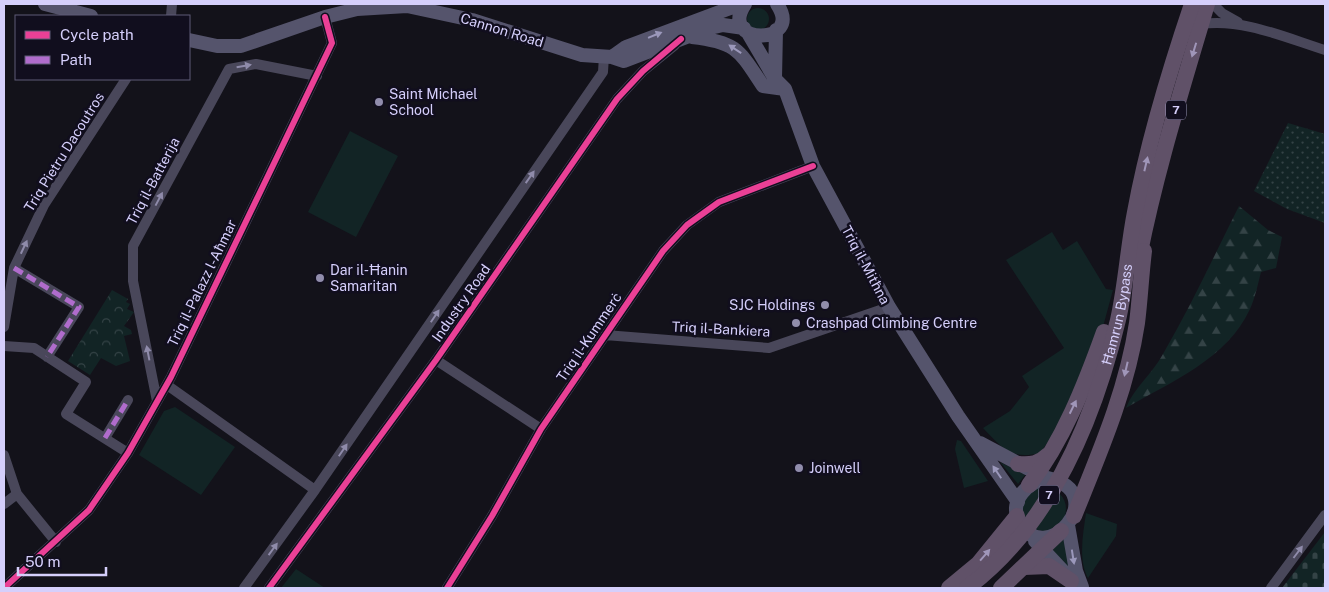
<svg xmlns="http://www.w3.org/2000/svg" width="1329" height="592" font-family="'Public Sans',sans-serif">
<style>
.grass{fill:#122425}
.forest{fill:url(#forest-firs)}
.cemetery{fill:url(#cemetery-stones)}
.park{fill:url(#park-crowns)}
.garden{fill:url(#garden-dots)}
.lines{fill:none;stroke-linecap:round;stroke-linejoin:round}
.minor{stroke:#49475a;stroke-width:10}
.secondary{stroke:#55546c;stroke-width:14}
.trunk{stroke:#605168;stroke-width:16}
.quiet{stroke:#b06ccc;stroke-width:5;stroke-dasharray:10 5;stroke-linecap:butt}
.cycleway-casing{stroke:#110e1e;stroke-width:9}
.cycleway{stroke:#ea4096;stroke-width:6}
.oneway{fill:#9b98bb}
.oneway2{fill:#a096b9}
.oneway3{fill:#8f8baa}
.poi-dot{fill:#918dac;stroke:#110e1e;stroke-width:2}
.labels{text-anchor:middle;dominant-baseline:central;stroke-width:5;stroke-linejoin:round;paint-order:stroke}
.shield{fill:#110e1e;stroke:#9a95b9;stroke-width:1}
.shield-label{font-size:12px;font-weight:bold;fill:#d5cffb}
.street-label{font-size:14px;fill:#d5cffb;stroke:#110e1e}
.poi-label{font-size:14px;fill:#d5cffb;stroke:#110e1e;text-anchor:start}
</style>
<defs>
<pattern id="forest-firs" width="22" height="20" patternUnits="userSpaceOnUse" patternTransform="scale(1.25)"><rect width="22" height="20" fill="#122425"/><path d="M5 1l3.5 6h-7zM16 11l3.5 6h-7z" fill="#344346"/></pattern>
<pattern id="cemetery-stones" width="16" height="16" patternUnits="userSpaceOnUse" patternTransform="scale(1.25)"><rect width="16" height="16" fill="#122425"/><path d="M2 7V4a2 2 0 0 1 4 0v3zM10 15v-3a2 2 0 0 1 4 0v3z" fill="#344346"/></pattern>
<pattern id="park-crowns" width="20" height="18" patternUnits="userSpaceOnUse" patternTransform="scale(1.25)"><rect width="20" height="18" fill="#122425"/><path d="M2 6a3 3 0 1 1 6 0M12 15a3 3 0 1 1 6 0" fill="none" stroke="#344346"/></pattern>
<pattern id="garden-dots" width="8" height="8" patternUnits="userSpaceOnUse" patternTransform="scale(1.25)"><rect width="8" height="8" fill="#122425"/><path d="M2 2h.1M6 6h.1" fill="none" stroke="#344346" stroke-width="1.8" stroke-linecap="round"/></pattern>
</defs>
<rect width="100%" height="100%" fill="#13121a"/>
<!-- grass -->
<path class="grass" d="M747 19a11 11 0 1 1 22 0a11 11 0 1 1-22 0Z
M350 131 398 156 356 237 308 212Z
M1052 232 1063 250 1077 241 1106 289 1113 290 1101 334 1064 420 1040 453C1011 460 1002 448 983 428L1010 411 1029 387 1022 376 1064 348 1006 260Z
M175 407 235 447 201 495 139 455 164 411Z
M957 440 961 441 988 481 964 488 955 449Z
M1000 462 1025 475 1018 484Z
M1022 509a22 22 0 1 1 44 0a22 22 0 1 1-44 0Z
M1086 513 1117 524 1116 536 1088 578C1078 559 1083 534 1086 513Z
M1064 537 1072 574 1052 549Z
M296 569 325 588H281Z"/>
<!-- forest -->
<path class="forest" d="M1239 206 1268 230 1282 237 1276 268 1261 272C1258 284 1255 298 1250 309 1227 359 1172 381 1126 408 1133 389 1153 373 1163 354 1191 306 1214 256 1239 206Z"/>
<!-- cemetery -->
<path class="cemetery" d="M1325 532V588H1282Z"/>
<!-- park -->
<path class="park" d="M112 290 128 299 126 302 130 304 127 309 134 312 124 326 131 330 132 334 124 336 130 361 116 366 101 358 90 375 68 361Z"/>
<!-- garden -->
<path class="garden" d="M1288 123 1325 134V223L1287 209 1254 191Z"/>
<g class="lines">
<!-- minor -->
<path class="minor" d="M1213 4 1222 13 1238 22
M171 16 172 4
M1201 24C1243 18 1286 38 1325 50
M14 268 79 307 47 357
M4 327 14 268 44 205 126 79
M605 335 769 348 889 307
M4 346 34 348 86 382 66 414 128 453
M436 360 541 429
M167 385 315 490
M157 401 133 281V246L229 69 256 64 317 76
M105 438 128 400
M4 455 17 494 56 542
M4 504 17 494
M4 588 89 510 128 453 171 377 332 43 325 17
M244 588 315 490 603 72 604 56
M269 588 436 360 617 99 643 71 675 45
M447 588 492 516 541 429 663 251 687 225 719 202 813 166
M1271 588 1325 515"/>
<!-- secondary -->
<path class="secondary" d="M45 4 91 16
M745 4C717 46 805 46 777 4
M748 33 775 79 785 89 813 166 889 307 958 416 1018 502
M692 37C737 42 739 50 763 86L785 89
M189 40 217 46H241L325 17 357 9 407 6 472 20 582 55 612 57 624 61 710 28 723 25 744 28
M612 57 626 47 741 4
M775 78 776 30
M980 443 1027 468
M1048 478C1113 492 1045 572 1019 521 1008 500 1029 481 1048 478Z
M1068 525 1076 571 1082 587
M1035 541 1079 588"/>
<!-- trunk -->
<g class="trunk">
<path d="M1138 262C1155 174 1182 89 1207 4"/>
<path d="M1018 464C1031 465 1039 464 1048 455"/>
<path d="M1029 485C1063 441 1085 385 1104 332"/>
<path d="M1074 516C1099 454 1127 390 1137 323 1140 300 1141 275 1144 251"/>
<path d="M1024 567 1049 566 1071 581"/>
<path d="M949 588 978 564 1017 516"/>
<path id="s1" d="M967 588C1051 525 1094 420 1118 320 1126 285 1128 247 1135 212 1148 141 1169 72 1192 4"/>
<path d="M1001 588 1061 531"/>
</g>
<!-- quiet -->
<path class="quiet" d="M14 268 79 307 47 357
M105 438 128 400"/>
<!-- cycleway casing -->
<g class="cycleway-casing">
<path id="cycleway" d="M4 588 89 510 128 453 171 377 332 43 325 17
M269 588 436 360 617 99 643 71 681 39
M447 588 492 516 541 429 663 251 687 225 719 202 813 166"/>
</g>
<!-- cycleway -->
<use href="#cycleway" class="cycleway"/>
</g>
<!-- one-way arrows -->
<defs><path id="oneway-solid" d="M-6-.8H1V-3.2L6.5 0L1 3.2V.8H-6Z" transform="scale(1.25)"/></defs>
<g class="oneway">
<use href="#oneway-solid" transform="translate(655 35) rotate(-22)"/>
<use href="#oneway-solid" transform="translate(735 49) rotate(-146)"/>
<use href="#oneway-solid" transform="translate(997 472) rotate(-124)"/>
<use href="#oneway-solid" transform="translate(1073 557) rotate(81)"/>
</g>
<g class="oneway2">
<use href="#oneway-solid" transform="translate(1194 50) rotate(107)"/>
<use href="#oneway-solid" transform="translate(1146 164) rotate(-77)"/>
<use href="#oneway-solid" transform="translate(1126 369) rotate(103)"/>
<use href="#oneway-solid" transform="translate(1073 407) rotate(-64)"/>
<use href="#oneway-solid" transform="translate(985 555) rotate(-49)"/>
</g>
<g class="oneway3">
<use href="#oneway-solid" transform="translate(244 66) rotate(-10)"/>
<use href="#oneway-solid" transform="translate(530 177) rotate(-55)"/>
<use href="#oneway-solid" transform="translate(159 199) rotate(-62)"/>
<use href="#oneway-solid" transform="translate(24 247) rotate(-65)"/>
<use href="#oneway-solid" transform="translate(435 316) rotate(-56)"/>
<use href="#oneway-solid" transform="translate(148 353) rotate(-101)"/>
<use href="#oneway-solid" transform="translate(343 450) rotate(-56)"/>
<use href="#oneway-solid" transform="translate(273 549) rotate(-54)"/>
<use href="#oneway-solid" transform="translate(1298 552) rotate(-53)"/>
</g>
<!-- markers -->
<g class="poi-dot">
<circle cx="379" cy="102" r="5"/>
<circle cx="320" cy="278" r="5"/>
<circle cx="825" cy="305" r="5"/>
<circle cx="796" cy="323" r="5"/>
<circle cx="799" cy="468" r="5"/>
</g>
<g class="labels">
<!-- shield labels -->
<g class="shield">
<rect x="1166" y="100.5" width="20" height="19" rx="4"/>
<rect x="1039" y="485.5" width="20" height="19" rx="4"/>
</g>
<g class="shield-label">
<text x="1176" y="110">7</text>
<text x="1049" y="495">7</text>
</g>
<!-- street labels -->
<g class="street-label">
<text transform="translate(502 30) rotate(17)">Cannon Road</text>
<text transform="translate(64 152) rotate(-58)">Triq Pietru Dacoutros</text>
<text transform="translate(153 181) rotate(-62)">Triq il-Batterija</text>
<text transform="translate(866 265) rotate(62)">Triq il-Mitħna</text>
<text transform="translate(202 283) rotate(-64)">Triq il-Palazz l-Aħmar</text>
<text transform="translate(461 303) rotate(-55)">Industry Road</text>
<text stroke="none"><textPath href="#s1" startOffset="319">Ħamrun Bypass</textPath></text>
<text transform="translate(721 329) rotate(3)">Triq il-Bankiera</text>
<text transform="translate(589 337) rotate(-56)">Triq il-Kummerċ</text>
</g>
<!-- poi labels -->
<g class="poi-label">
<text x="389" y="94">Saint Michael<tspan x="389" dy="16">School</tspan></text>
<text x="330" y="270">Dar il-Ħanin<tspan x="330" dy="16">Samaritan</tspan></text>
<text x="815" y="305" text-anchor="end">SJC Holdings</text>
<text x="806" y="323">Crashpad Climbing Centre</text>
<text x="809" y="468">Joinwell</text>
</g>
</g>
<!-- border -->
<rect width="1329" height="592" fill="none" stroke="#d5cffb" stroke-width="10"/>
<!-- legend -->
<rect x="15" y="15" width="175" height="65" fill="#110e1e" stroke="#5f5b76"/>
<rect x="25" y="31" width="25" height="8" fill="#ea4096" stroke="#5f5b76"/>
<text x="60" y="40" font-size="15" fill="#d5cffb">Cycle path</text>
<rect x="25" y="56" width="25" height="8" fill="#b06ccc" stroke="#5f5b76"/>
<text x="60" y="65" font-size="15" fill="#d5cffb">Path</text>
<!-- scale -->
<path d="M18 567v8h88v-8" fill="none" stroke="#d5cffb" stroke-width="2.5"/>
<text x="25" y="567" font-size="15" fill="#d5cffb" stroke="#110e1e" stroke-width="4" paint-order="stroke">50 m</text>
</svg>
